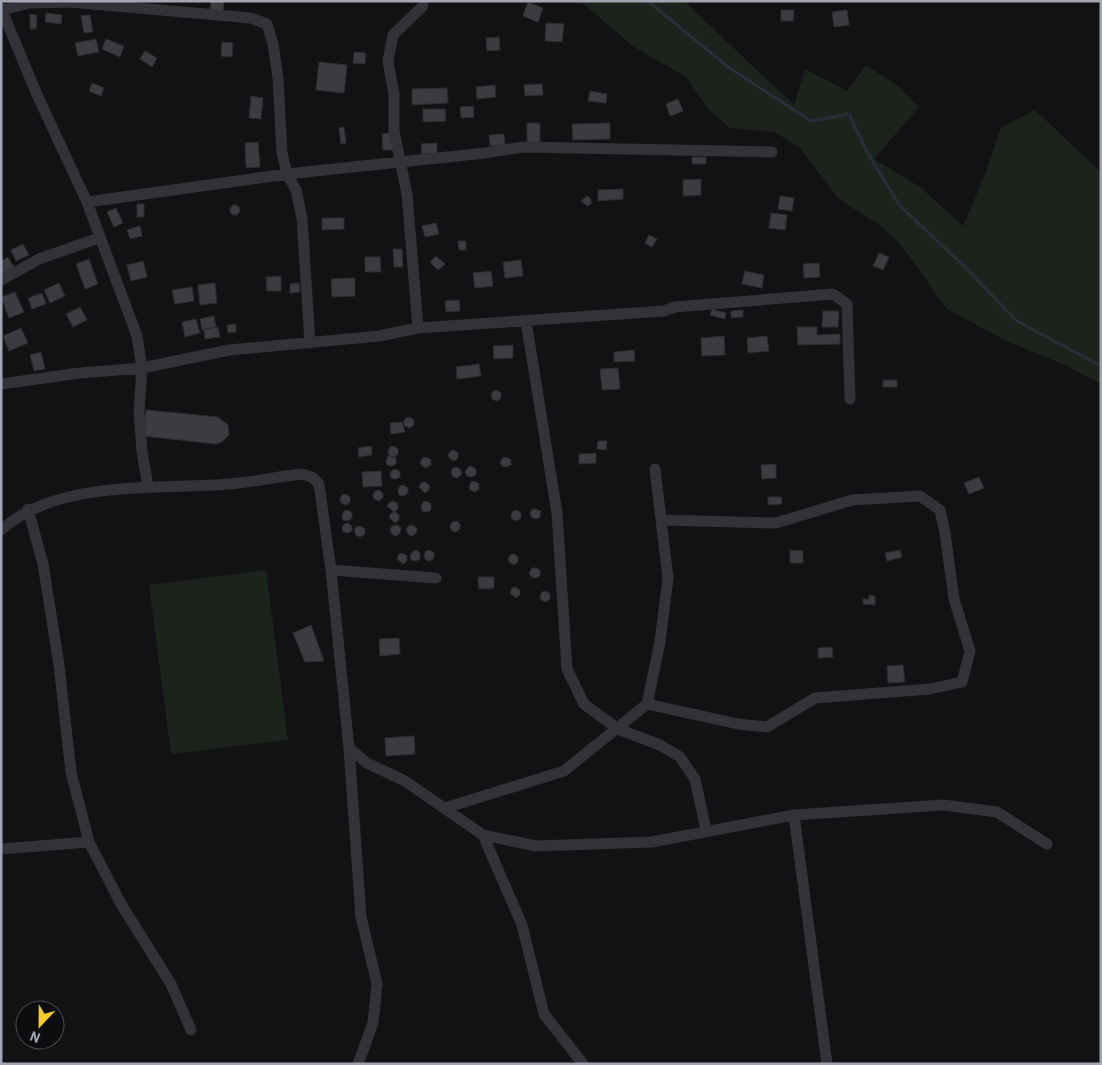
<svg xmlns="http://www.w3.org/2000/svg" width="1102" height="1065" font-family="Barlow,sans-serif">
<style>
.green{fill:#1c231d}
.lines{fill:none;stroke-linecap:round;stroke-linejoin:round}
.stream{stroke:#282e37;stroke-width:3}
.building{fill:#3c3b40;stroke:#2c2b2f}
.street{stroke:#323238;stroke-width:11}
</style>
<rect width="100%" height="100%" fill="#121113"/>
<!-- green -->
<path class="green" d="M580 1H684L794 105 805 69 847 91 866 65 898 86 919 107 874 159 920 187 963 226 987 170 1001 127 1035 110 1101 172V384L1067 366 1006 341 947 309 901 245 881 226 840 200 799 147 774 132 730 128 708 109 686 77 634 47Z
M266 570 288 740 171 754 149 585Z"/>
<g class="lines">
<!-- stream -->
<path class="stream" d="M648 1 728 67 811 121 849 114 867 152 900 206 964 266 1017 321 1101 366"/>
</g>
<!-- building -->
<path class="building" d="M211 1H224L223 12 210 10Z
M528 2 543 8 538 22 523 16Z
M781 10H794L793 21H781Z
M847 10 849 25 834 27 832 12Z
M46 13 62 15 61 24 45 22Z
M30 14 37 15 36 29H30Z
M90 15 93 32 84 33 81 16Z
M546 23 564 24 562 42 545 41Z
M499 37 500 50 487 51 486 38Z
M96 39 99 52 78 56 75 43Z
M106 39 124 46 120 57 102 49Z
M222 42 233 43 232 57 221 56Z
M145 51 157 58 152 67 140 59Z
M354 52 366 53 365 64 353 63Z
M319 62 347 65 344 93 316 90Z
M92 83 104 88 101 96 89 91Z
M542 84 543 95 525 96 524 85Z
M495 85 496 97 477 99 476 87Z
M447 88 448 103 412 105V89Z
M590 91 607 94 606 103 588 101Z
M251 96 263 98 261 119 249 118Z
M678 99 683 111 670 116 666 104Z
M473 106 474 117 461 118 460 107Z
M423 109H445L446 121 423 122Z
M527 123H540V142H527Z
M610 123V139L573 140 572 124Z
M344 127 346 143 341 144 339 128Z
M392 133 394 150H383L382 134Z
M504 134 505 145 490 146 489 135Z
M258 142 260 167 246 168 245 143Z
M437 143V153L422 154 421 144Z
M692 157H706V164H692Z
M701 179V195L683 196V180Z
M623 189V199L598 201V190Z
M587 196 591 199V204L587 206 581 201Z
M780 196 794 198 792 211 778 209Z
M137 204H144V217H137Z
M230 210a5 5 0 1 1 10 0a5 5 0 1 1-10 0Z
M116 208 123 223 114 227 107 212Z
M771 213 787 215 785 230 769 228Z
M322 218H344V229L322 230Z
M436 223 439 234 425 237 422 226Z
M140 226 142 236 130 239 127 230Z
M649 235 657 239 652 247 645 243Z
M458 241H466V250H459Z
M23 244 29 255 16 261 11 250Z
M393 249H402L403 267H394Z
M879 253 889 257 883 270 873 266Z
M436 256 445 264 438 270 430 262Z
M8 257 15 269 1 277V261Z
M365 257H380L381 272H365Z
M89 259 98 284 85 289 76 264Z
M521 260 523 276 505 278 503 262Z
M143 261 147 277 131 281 127 265Z
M819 263 820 277 804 278 803 264Z
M491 271 493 286 475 288 473 273Z
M745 271 764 275 762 288 742 284Z
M281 276V291H267L266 277Z
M355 278V296L332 297 331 279Z
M59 283 65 296 50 303 44 290Z
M215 283 217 303 200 305 198 285Z
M299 283 300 292 290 293V284Z
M192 287 194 301 175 304 172 290Z
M15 292 24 312 9 318 1 297Z
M42 293 46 304 32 309 28 298Z
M459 300 460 311 446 312 445 301Z
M80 307 87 320 73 327 66 314Z
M712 309 726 313 725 319 710 315Z
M743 310V317L731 318V311Z
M823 311H839L838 327H822Z
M214 316 216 327 202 330 200 319Z
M196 319 200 333 185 337 182 322Z
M236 324V332L228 333 227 325Z
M218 327 220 337 205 339 204 329Z
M797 327H817V335L840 334V344L798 345Z
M21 328 28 343 9 351 3 336Z
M724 336 725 355 702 356 701 338Z
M767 336 769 351 748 353 747 338Z
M513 345V358L494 359 493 346Z
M634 350 635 361 614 362V352Z
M41 352 45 369 34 371 30 355Z
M479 364 481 376 457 379 456 367Z
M618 368 620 389 602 390 600 369Z
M883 380H897V387H883Z
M497 390 501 393V398L497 401 492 399 491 395 493 391Z
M146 410 218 417 228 425 229 435 222 442 216 444 143 436Z
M410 417 414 420V425L410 428 405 426 403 423 406 418Z
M402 422 405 432 391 434 390 423Z
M598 441H607L606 450 597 449Z
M371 446 372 455 359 457 358 448Z
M394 446 398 449V454L394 457 389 455 388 452 390 447Z
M454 450 458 453V458L454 461 450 459 448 455 450 451Z
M596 453V463L579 464V454Z
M388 456 396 458V464L392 466 387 465 386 461Z
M427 457 431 460V465L426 468 422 466 420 462 423 458Z
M507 457 511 460V465L507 467 502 466 500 462 503 458Z
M776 464V478L762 479 761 465Z
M471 466 476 469V475L471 477 467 476 465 472 468 467Z
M457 467 461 470V475L457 478 452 476 451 472 453 468Z
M396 469 400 472V477L396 479 391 478 390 474 392 470Z
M381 471 382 486 363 487 362 472Z
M979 477 984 488 969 494 964 483Z
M475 481 479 484V489L475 492 470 490 469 487 471 482Z
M425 482 429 485V490L425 493 419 487 421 483Z
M404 485 408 488V493L404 496 399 495 398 491 400 486Z
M379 490 383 493V498L379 501 374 499 373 495 375 491Z
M346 494 350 497V502L346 505 341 503 340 499 342 495Z
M768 497H781L782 504 768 505Z
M394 501 398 504V509L394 512 387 506 390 502Z
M427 501 431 504V510L427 512 422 511 421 507 423 502Z
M532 509H536L541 511 540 517 536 519 532 518 530 514Z
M348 510 352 513V518L348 521 343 520 342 516 344 511Z
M517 510 521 513V518L517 521 512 519 511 515 513 511Z
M395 512 399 515V520L395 523 389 517 391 513Z
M457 521 460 524V529L456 532 452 531 450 527 452 522Z
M348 523 352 526V531L348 533 343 532 342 528 344 524Z
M397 525 401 528 400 533 396 536 392 534 390 530 392 526Z
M412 525 417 528 416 533 412 536 408 534 406 530 408 526Z
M361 526 365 529V534L360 537 356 535 354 531 356 527Z
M416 550 420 553V559L416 561 411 560 410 556 412 552Z
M430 550 434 553V558L430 561 426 560 424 556 426 551Z
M790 550 803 551V563H790Z
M900 550 902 557 887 561 885 553Z
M403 553 407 556V561L403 564 397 559 399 554Z
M514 554 518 557V562L514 565 510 563 508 559 510 555Z
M532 568H536L540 570V576L536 578 531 577 529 573Z
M478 577H494V588L479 589Z
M516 587 520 590V595L516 598 510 593 512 588Z
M546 591 550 594V599L546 602 541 600 540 596 542 592Z
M869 595 875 596V605L863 604V599H869Z
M311 625 324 661 305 662 293 633Z
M399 638 400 654 380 656 379 639Z
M832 647 833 657 818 658V648Z
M903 665 905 682 888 683 887 666Z
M414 736 415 754 386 756 385 738Z"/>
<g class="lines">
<!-- street -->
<path class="street" d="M1 8 38 97 87 202 137 336 142 368 139 412 142 452 148 486
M2 10 30 3 70 2 251 18 267 24 273 44 278 78 282 153 287 174 296 190 302 218 310 343
M87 202 287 174 485 153 523 147 772 152
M1 280 39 259 99 238
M526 321 557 513 567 669 584 704 618 729 660 745 680 757 695 779 706 830
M418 328 407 194 394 131V95L388 61 393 35 423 6
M1 384 80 373 142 368 229 350 379 336 418 328 664 311 675 307 833 294 847 304 850 399
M28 509 43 564 59 665 71 772 89 842 121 904 171 984 191 1030
M1 530C57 479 158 490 229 484 253 482 277 477 301 474L312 477 319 484 331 570 349 748 367 763 405 781 483 835 536 846 652 842 794 815 827 1064
M331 570 436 578
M647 704 738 724 767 727 815 698 930 689 962 682 970 651 954 599 945 533 940 510 920 496 852 500 776 523 661 520
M349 748 361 917 377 984 373 1023 358 1064
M445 808 564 771 647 704 660 642 668 578 655 469
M794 815 943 805 997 812 1047 844
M483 835 522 925 544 1014 583 1064
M1 849 89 842"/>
</g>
<!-- border -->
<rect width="1102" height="1065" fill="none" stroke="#a2a5b4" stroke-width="5"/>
<!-- north arrow -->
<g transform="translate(40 1025) rotate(202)"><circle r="24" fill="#0d0c0e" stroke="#494950"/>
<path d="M0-4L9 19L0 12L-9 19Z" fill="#f5cf28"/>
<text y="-8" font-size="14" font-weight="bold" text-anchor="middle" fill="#a2a5b4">N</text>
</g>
</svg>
